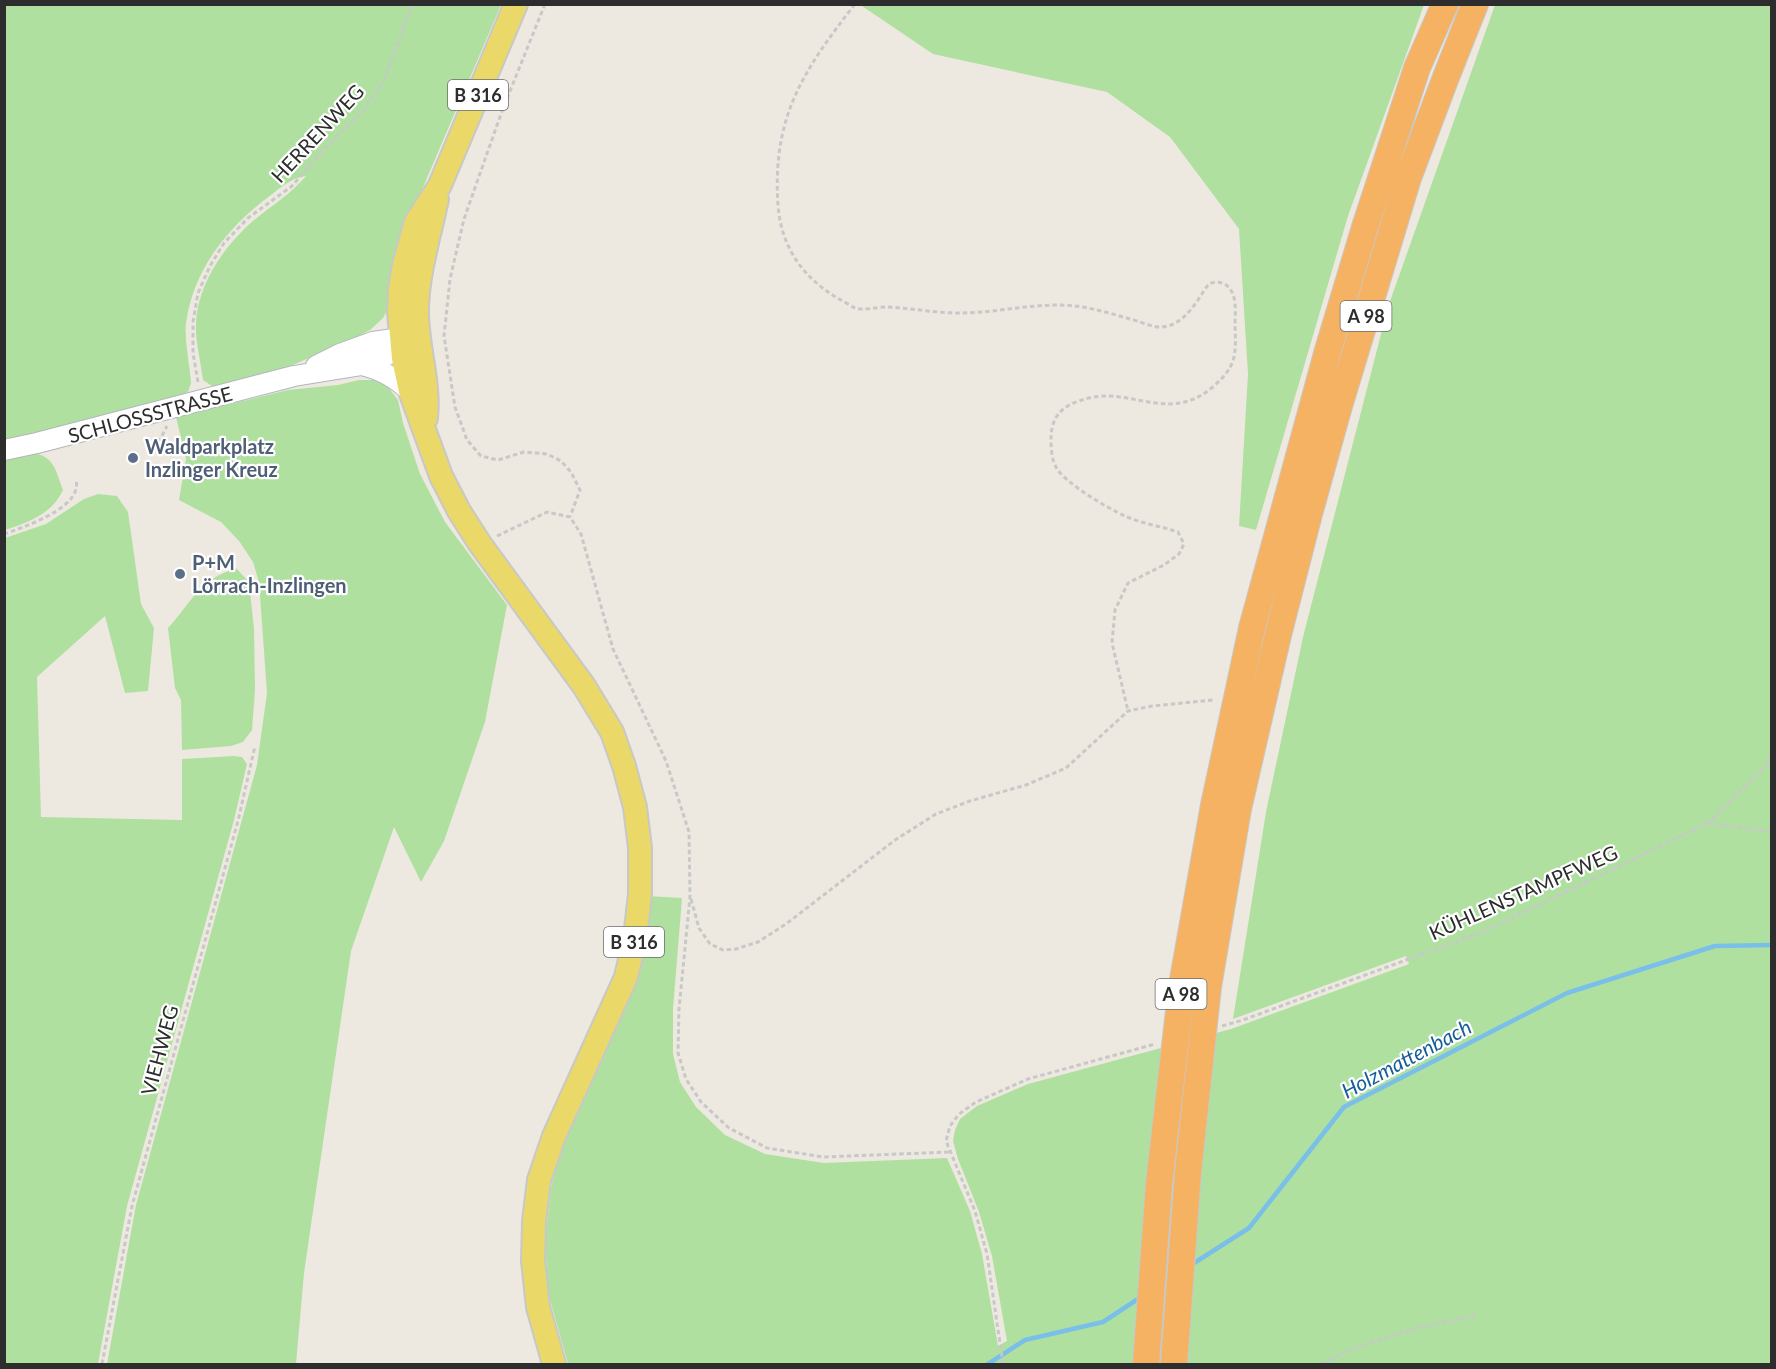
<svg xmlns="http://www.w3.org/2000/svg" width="1776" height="1369" font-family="Lato,sans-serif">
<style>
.green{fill:#afe0a0}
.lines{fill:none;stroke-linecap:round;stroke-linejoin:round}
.stream{stroke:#7abfe9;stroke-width:4.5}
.secondary-casing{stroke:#b3b5bf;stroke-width:22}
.primary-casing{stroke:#c8c8c8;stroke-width:26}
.highway-casing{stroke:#c8c8c8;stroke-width:28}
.path{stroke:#c8c8c8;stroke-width:3;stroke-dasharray:4.5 3;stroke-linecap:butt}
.secondary{stroke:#fff;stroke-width:20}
.primary{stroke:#ead969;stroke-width:22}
.highway{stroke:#f6b263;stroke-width:26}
.highway-bridge-casing{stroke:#c8c8c8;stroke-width:28;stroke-linecap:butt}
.highway-bridge{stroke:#f6b263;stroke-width:26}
.service-dot{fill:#5c6f8a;stroke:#fff;stroke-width:2}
.labels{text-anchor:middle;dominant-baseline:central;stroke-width:4.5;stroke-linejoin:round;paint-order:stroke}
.shield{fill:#fff;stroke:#6c6c6c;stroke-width:1.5}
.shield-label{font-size:18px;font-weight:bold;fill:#2d2d2d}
.street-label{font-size:20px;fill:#2d2d2d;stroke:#fff}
.service-label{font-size:20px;font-weight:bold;fill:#4e5e75;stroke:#fff;text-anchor:start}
.water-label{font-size:21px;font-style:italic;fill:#155d98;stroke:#fff}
</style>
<rect width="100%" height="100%" fill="#ede9e0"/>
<!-- green -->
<path class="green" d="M859 4 1424 5 1348 216 1256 530 1239 526 1248 374 1239 229 1170 137 1107 92 933 54Z
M4 5H501L412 213 390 305 383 318 370 330 355 338 272 374 240 383 212 386 203 380C201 363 195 340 196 324 197 285 224 246 253 221 271 206 291 194 306 176 289 178 277 191 263 201 224 232 193 272 186 323 184 338 190 367 191 383L188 392 34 453C55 457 56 472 63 490 52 514 29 522 5 530Z
M1495 5H1771V1364H568L548 1293 545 1241 551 1187 563 1140 647 896 682 898 673 1009V1054L680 1082 696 1107 725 1135 765 1154 824 1163 947 1158 970 1211 982 1254 998 1346 1007 1341 992 1256 979 1212 958 1159 953 1141 955 1130 960 1119 977 1106 1028 1084 1231 1029 1409 964 1406 956 1233 1019 1266 812 1303 637 1388 307Z
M359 380H374L388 387 398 400 403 423 420 474 445 522 507 605 485 722 444 841 421 882 394 827 351 951 304 1273 296 1364H107L136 1205 257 765 267 693 259 582 253 562 239 541 221 522 179 500 186 459 176 417 288 390 338 385Z
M98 494 117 496 128 512 141 604 154 628 148 691 125 693 105 616 37 677 41 817 182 820V759L234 756 242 757 247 764 234 820 127 1206 98 1364H5V538L46 524 84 499Z
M236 568 249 582 254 629 255 691 252 730 243 742 231 746 182 750 181 700 175 688 168 628C182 613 194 592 210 581 217 575 227 572 236 568Z"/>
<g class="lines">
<!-- stream -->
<path class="stream" d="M1191 1265 1249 1228 1344 1107 1567 993 1715 946 1772 945
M988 1364 1025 1340 1103 1322 1141 1297"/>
<!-- secondary casing -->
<g class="secondary-casing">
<path id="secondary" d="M362 365C382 370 395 378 410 391
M316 366 340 354 373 342 401 338
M4 450 37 443 294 376 362 365 384 357 393 350 401 338"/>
</g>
<!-- primary casing -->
<g class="primary-casing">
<path id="primary" d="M516 4 440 185 416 222 404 265 400 289 399 312 403 358 410 391 441 476 459 511 480 544 584 686 612 732 624 766 635 807 640 848V894L635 938 626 977 554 1136 539 1180 534 1221 533 1261 538 1307 554 1364
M426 418C430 381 416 344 417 308 418 271 430 234 437 199"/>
</g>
<!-- highway casing -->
<g class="highway-casing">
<path id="highway" d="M1252 628 1328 350 1365 227 1417 68 1445 4
M1278 635 1309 514 1339 406 1408 178 1446 77 1475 4"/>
</g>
<!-- path -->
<path class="path" d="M545 4 502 111 464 219 450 279 444 336 455 407 467 440 481 456 498 460 524 452 547 454 561 461 571 472 580 490 570 517
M855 4C803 71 772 117 778 205 781 247 803 278 839 299 844 301 850 306 855 308 864 311 876 307 886 307 910 308 935 313 960 313 992 313 1025 305 1058 305 1083 305 1106 312 1130 319 1139 321 1151 327 1160 327 1180 327 1192 309 1202 294 1203 292 1207 286 1209 284 1214 281 1222 282 1226 285 1238 293 1235 314 1235 326 1236 355 1237 365 1214 386 1167 427 1128 382 1079 401 1061 407 1052 417 1051 437 1051 446 1051 458 1056 467 1063 482 1109 509 1125 516 1142 524 1161 526 1178 532L1184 544 1179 554 1164 565 1128 583 1115 610 1112 643 1128 711
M198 382 193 353V322L198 293 210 266 224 243 248 218 292 186 324 149 363 111 384 81 412 4
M155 449 167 426
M4 534C24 527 71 511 76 489 77 486 76 482 77 479
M497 536 547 512 570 517 581 534 613 649 666 761 689 832 690 897 679 1009 678 1053 686 1079 701 1102 729 1128 767 1148 823 1157 950 1152
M1708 823 1772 832
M691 899 699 928 710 944 723 950 736 949 758 942 786 924 895 840 936 814 970 801 1026 785 1066 768 1128 711 1152 706 1213 700
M1222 1026 1243 1020 1485 931 1708 823 1765 767 1772 753
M102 1364 132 1206 238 821 255 746
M1003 1364 987 1254 975 1211 946 1141 950 1126 959 1114 976 1102 1028 1079 1155 1044
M1322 1364C1369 1339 1423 1325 1476 1316"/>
<!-- secondary -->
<use href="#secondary" class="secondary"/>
<!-- primary -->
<use href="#primary" class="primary"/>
<!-- highway -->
<use href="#highway" class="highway"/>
<!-- highway-bridge casing -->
<g class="highway-bridge-casing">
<path id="highway-bridge" d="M1146 1364 1159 1184 1182 985 1214 805 1252 628
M1174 1364 1188 1172 1208 987 1238 809 1278 635"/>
</g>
<!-- highway-bridge -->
<use href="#highway-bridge" class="highway-bridge"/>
</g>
<!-- markers -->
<g class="service-dot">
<circle cx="133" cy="458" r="6"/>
<circle cx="180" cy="574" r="6"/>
</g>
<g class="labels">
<!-- shield labels -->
<g class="shield">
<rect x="448" y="80" width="60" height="30" rx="4.5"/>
<rect x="1340.5" y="301" width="51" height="30" rx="4.5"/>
<rect x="604" y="927" width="60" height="30" rx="4.5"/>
<rect x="1155.5" y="979" width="51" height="30" rx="4.5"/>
</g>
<g class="shield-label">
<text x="478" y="95">B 316</text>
<text x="1366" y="316">A 98</text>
<text x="634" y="942">B 316</text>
<text x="1181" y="994">A 98</text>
</g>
<!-- street labels -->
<g class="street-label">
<text transform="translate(317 133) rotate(-47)">HERRENWEG</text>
<text transform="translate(150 414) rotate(-15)">SCHLOSSSTRASSE</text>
<text transform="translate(1523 892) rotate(-24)">KÜHLENSTAMPFWEG</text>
<text transform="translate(159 1050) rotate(-75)">VIEHWEG</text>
</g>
<!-- service labels -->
<g class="service-label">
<text x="145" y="446">Waldparkplatz<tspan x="145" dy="23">Inzlinger Kreuz</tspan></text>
<text x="192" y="562">P+M<tspan x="192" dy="23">Lörrach-Inzlingen</tspan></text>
</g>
<!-- water labels -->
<g class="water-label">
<text transform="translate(1406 1058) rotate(-28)">Holzmattenbach</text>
</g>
</g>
<!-- border -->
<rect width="1776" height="1369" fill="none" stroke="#2d2d2d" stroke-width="12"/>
</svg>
